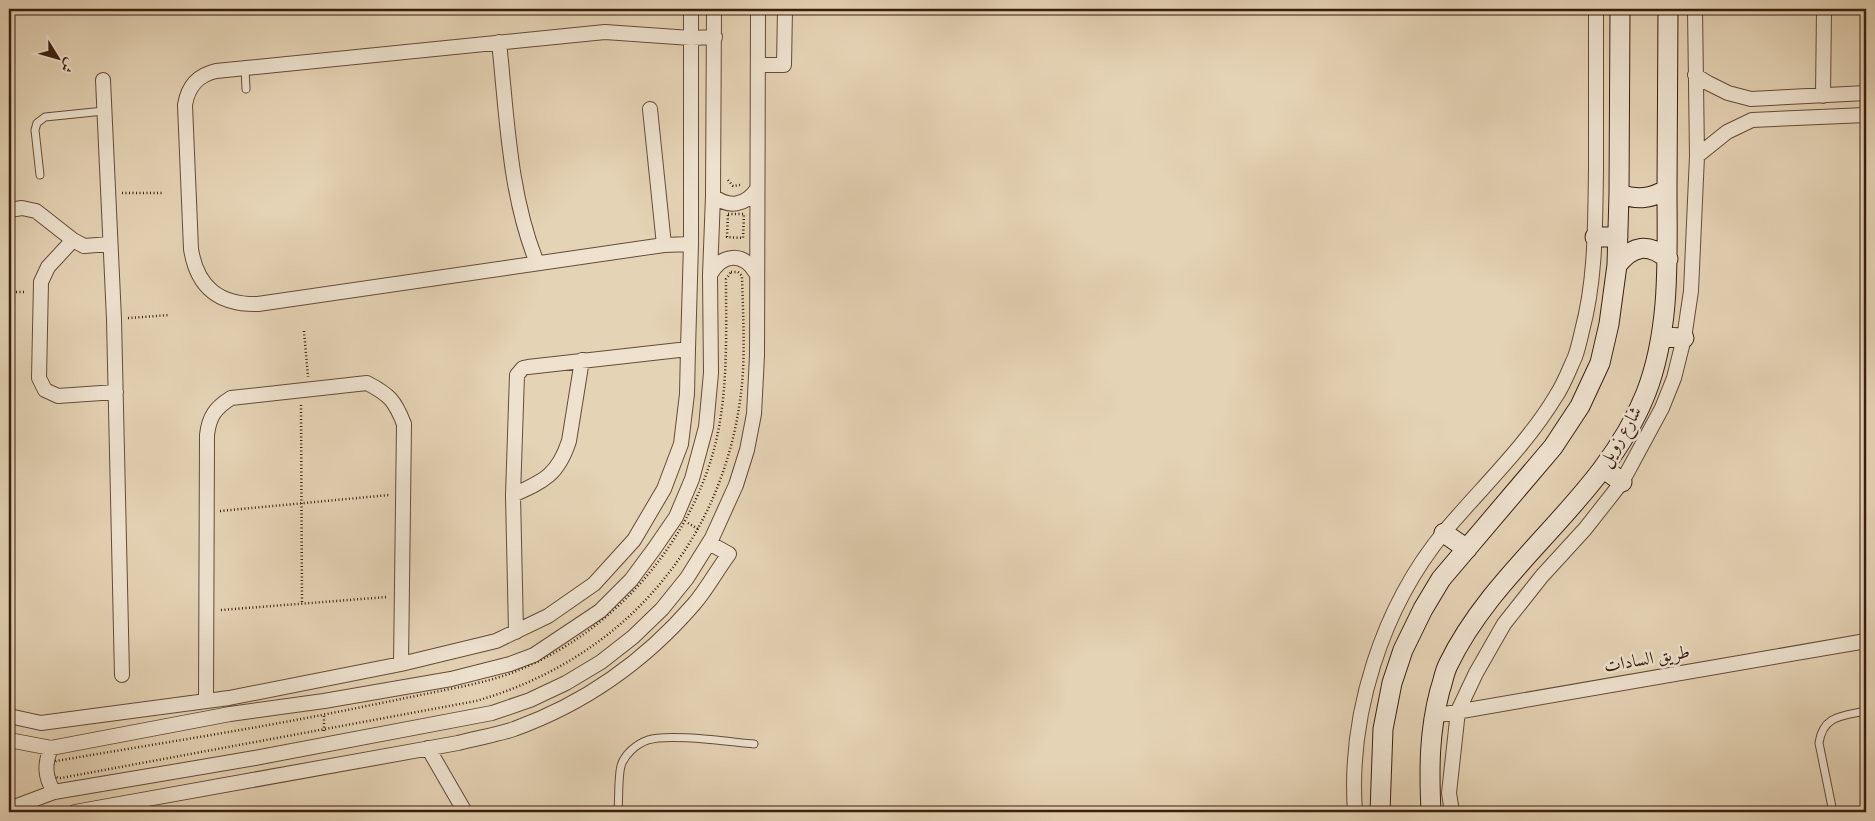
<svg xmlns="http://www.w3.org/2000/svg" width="1875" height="821" font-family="'IM FELL English',Amiri,serif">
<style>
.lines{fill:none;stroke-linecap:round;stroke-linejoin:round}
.service-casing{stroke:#644c38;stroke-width:9}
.minor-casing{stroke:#644c38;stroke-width:16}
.secondary-casing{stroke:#391f0f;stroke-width:21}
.path{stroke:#391f0f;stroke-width:2.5;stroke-dasharray:1 2.5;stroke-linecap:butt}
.service{stroke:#eee2cf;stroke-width:7}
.minor{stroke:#eee2cf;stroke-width:14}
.secondary{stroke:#eee2cf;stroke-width:19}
.labels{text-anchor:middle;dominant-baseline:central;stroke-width:5;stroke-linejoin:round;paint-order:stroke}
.street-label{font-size:18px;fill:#391f0f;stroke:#eee2cf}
</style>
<rect width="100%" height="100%" fill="#e5d3b5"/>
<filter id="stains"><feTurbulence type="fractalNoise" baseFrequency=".004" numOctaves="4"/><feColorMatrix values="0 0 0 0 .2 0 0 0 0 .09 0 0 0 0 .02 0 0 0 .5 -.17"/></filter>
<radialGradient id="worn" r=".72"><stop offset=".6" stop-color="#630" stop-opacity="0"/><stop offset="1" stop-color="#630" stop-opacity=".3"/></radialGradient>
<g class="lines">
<!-- service casing -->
<g class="service-casing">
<path id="service" d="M245 68 246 89
M40 175 35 130 37 123 45 117 104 111
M618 812C619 800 618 777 621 766 624 755 636 744 648 740 668 733 730 742 754 744
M1833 812 1819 743C1823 715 1843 716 1866 711"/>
</g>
<!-- minor casing -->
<g class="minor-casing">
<path id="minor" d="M499 42C507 116 509 194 537 263
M758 65H784L785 9
M1695 75 1708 83 1728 93 1751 99 1866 93
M103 80 114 319 122 675
M1823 96 1824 9
M650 109 664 245
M1697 156 1727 132 1752 120 1866 115
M713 196C729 208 745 206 757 189
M9 210 22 208 36 211 73 240 84 246 110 244
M73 240 48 267 41 282 39 378 45 390 58 396 116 392
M691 244 664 245 258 304C219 305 197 287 191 249L185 105C188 86 198 75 216 71L605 32 691 38 715 37
M710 275C722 253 743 252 756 273
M513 495C544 481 558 475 569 441L582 360
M516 632 513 495 517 375 523 368 528 367 688 349
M206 701 207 435C209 417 215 408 231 398L367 383C390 395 395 401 404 424L401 664
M9 716 41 723 229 698 401 664 496 641 548 616 594 584 634 540 664 489 681 444 687 394 688 349 691 244V9
M1433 716 1866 641
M9 740 51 748 230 714 324 701 451 679 510 664 534 655 600 611 631 580 654 549 676 517 692 479 706 427 711 373 710 275 713 196 714 9
M51 748C44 765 45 777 54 792
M428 748 465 812
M9 809 54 792 255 758 492 713 530 700 549 691 566 683 601 662 633 637 662 609 687 578 712 538 736 485 747 450 754 414 757 356 758 9
M75 812 458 743C477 738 496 735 514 729 586 703 644 662 694 604 707 589 717 570 729 554L709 543
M1355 812C1348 715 1382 607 1445 531 1482 487 1526 446 1556 396 1564 384 1569 370 1575 357 1578 349 1580 340 1582 331 1596 279 1595 224 1596 171 1596 117 1596 63 1596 9
M1452 812 1449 793 1458 711 1476 673 1504 624 1542 576 1585 529 1622 482 1662 408 1674 378 1684 338 1691 291 1697 156 1695 9"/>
</g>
<!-- secondary casing -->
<g class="secondary-casing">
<path id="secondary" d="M1619 194C1638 200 1651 199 1667 189
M1595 237H1618
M1617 265C1633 245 1648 243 1668 259
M1661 337 1684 338
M1603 468 1622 482
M1444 533 1467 549
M1380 812 1383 729 1392 683 1403 650 1423 609 1441 579 1553 447 1580 406 1600 363 1609 324 1617 265 1619 194 1620 9
M1431 812C1429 769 1429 732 1440 690 1443 682 1444 673 1448 665 1497 563 1604 500 1646 393 1671 328 1667 257 1667 189 1667 129 1668 69 1668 9"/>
</g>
<!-- path -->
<path class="path" d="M9 167 13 195
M728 180 733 186 740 185
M122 193H164
M728 214H744L743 238 727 237Z
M731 272H738L742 276C743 318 746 360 740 401 719 549 619 660 476 701L61 778H58L52 774 51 766 56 761C155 744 254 729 352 709 381 703 411 697 440 691 465 686 491 681 514 672 606 636 680 556 710 463 729 404 726 340 726 279Z
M9 292H26
M128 318 169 315
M304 331 308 377
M301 405 302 603
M220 511 389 495
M688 523 698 529
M221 610 387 597
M324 716V731"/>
<!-- service -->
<use href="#service" class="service"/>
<!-- minor -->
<use href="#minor" class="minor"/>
<!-- secondary -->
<use href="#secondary" class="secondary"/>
</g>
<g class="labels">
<!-- street labels -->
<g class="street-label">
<text transform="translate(1621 437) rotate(-59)">شارع زويل</text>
<text transform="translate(1647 660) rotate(-10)">طريق السادات</text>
</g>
</g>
<!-- margin -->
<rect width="1875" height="821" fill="none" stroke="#e5d3b5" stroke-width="30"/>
<rect x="10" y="10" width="1855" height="801" fill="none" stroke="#391f0f" stroke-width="2.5"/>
<rect x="15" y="15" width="1845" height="791" fill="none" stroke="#391f0f"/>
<!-- north arrow -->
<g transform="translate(58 58) rotate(127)" stroke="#eee2cf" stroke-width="4" paint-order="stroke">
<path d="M0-4L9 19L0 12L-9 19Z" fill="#391f0f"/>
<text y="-8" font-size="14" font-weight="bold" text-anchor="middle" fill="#391f0f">ش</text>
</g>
<rect width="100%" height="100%" filter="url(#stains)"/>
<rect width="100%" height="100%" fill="url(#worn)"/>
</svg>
